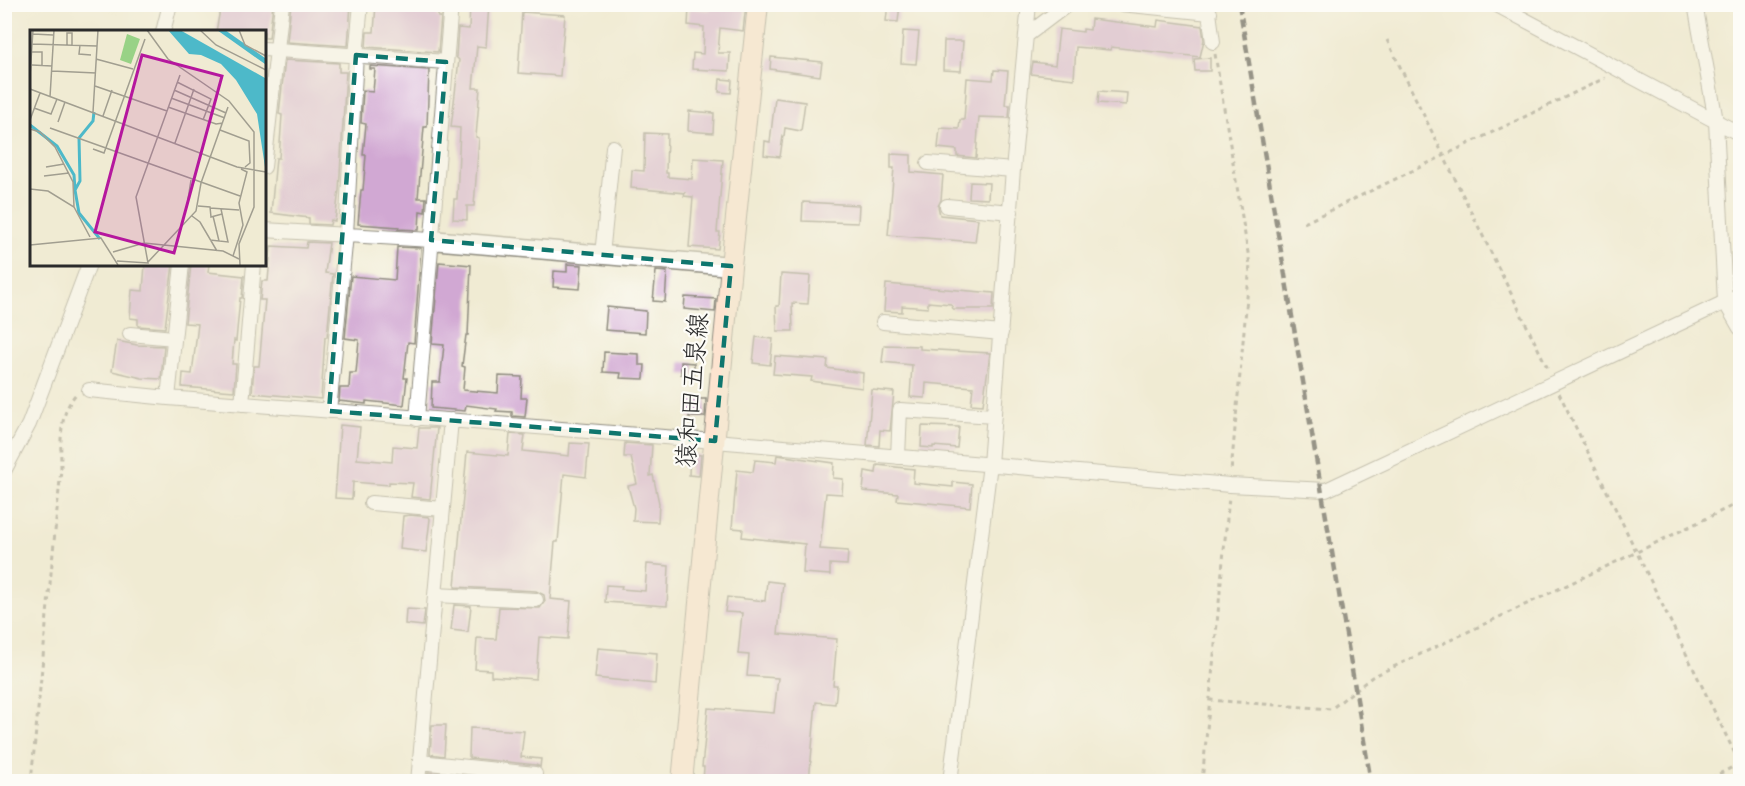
<svg xmlns="http://www.w3.org/2000/svg" width="1745" height="786" font-family="Caveat,'Klee One',sans-serif">
<style>
.building{fill:#d1a8d3}
.lines{fill:none;stroke-linecap:round;stroke-linejoin:round}
.minor-casing{stroke:#8e8b7f;stroke-width:16}
.tertiary-casing{stroke:#8e8b7f;stroke-width:21}
.secondary-casing{stroke:#8e8b7f;stroke-width:22}
.path{stroke:#8e8b7f;stroke-width:3;stroke-dasharray:4.5 4.5;stroke-linecap:butt}
.minor{stroke:#fff;stroke-width:14}
.tertiary{stroke:#fff;stroke-width:18}
.secondary{stroke:#fde4d0;stroke-width:20}
.rail{stroke:#2b2b2b;stroke-width:4.5;stroke-dasharray:9 4.5;stroke-linecap:butt}
.marked{fill:none;stroke:#0f766e;stroke-width:4.5;stroke-dasharray:12 8;stroke-linejoin:round}
.labels{text-anchor:middle;dominant-baseline:central;stroke-width:4.5;stroke-linejoin:round;paint-order:stroke}
.street-label{font-size:26px;fill:#2b2b2b;stroke:#fdfcf7}
.inset-river{fill:none;stroke:#4db9c9;stroke-width:3}
.inset-road{fill:none;stroke:#a19e90;stroke-width:1.5}
.view{fill:#b5179e;fill-opacity:0.15;stroke:#b5179e;stroke-width:3}
.inset-edge{fill:none;stroke:#2b2b2b;stroke-width:3}
</style>
<rect width="100%" height="100%" fill="#fdfcf7"/>
<filter id="ink" filterUnits="userSpaceOnUse"><feTurbulence type="fractalNoise" baseFrequency=".0167" numOctaves="2"/><feDisplacementMap in="SourceGraphic" scale="12" xChannelSelector="R" yChannelSelector="G"/><feConvolveMatrix kernelMatrix="1 2 1 2 8 2 1 2 1" color-interpolation-filters="sRGB"/></filter>
<filter id="wash" filterUnits="userSpaceOnUse"><feTurbulence type="fractalNoise" baseFrequency=".008" numOctaves="4" result="noise"/><feDisplacementMap in="SourceGraphic" scale="24" xChannelSelector="R" yChannelSelector="G"/><feGaussianBlur stdDeviation="1.35" result="paint"/><feColorMatrix in="noise" values="0 0 0 0 0 0 0 0 0 0 0 0 0 0 0 0 0 1.4 0 .05"/><feComposite in="paint" operator="in"/></filter>
<g filter="url(#wash)">
<rect width="100%" height="100%" fill="#f0ebd3"/>
<g id="blocks">
<!-- building -->
<path class="building" d="M221 4H273L269 38H264V32H216Z
M291 4H351L348 46 287 42Z
M376 4H439L438 17H441L438 52 366 47 367 32H374Z
M470 4H489L486 47 477 46 473 88H480L476 137 479 138 474 206H467V220L453 219 454 199H457L460 128 451 127 459 60 456 57 458 28 469 29Z
M708 4H746L743 31 720 28 718 53H730L729 71 692 69 693 53 703 54 704 27 688 25 689 8 710 10Z
M888 4H900L898 22 886 21Z
M522 12 565 15 560 76 518 73Z
M1091 19 1157 27 1158 20 1202 26 1204 40 1200 57 1111 47 1110 50 1076 47 1074 79 1031 74 1033 62 1055 65 1059 29 1083 32V29L1090 30Z
M903 31 919 32 916 64 901 63Z
M944 41H963L961 71 943 70Z
M771 57 822 62 820 76 770 69Z
M1210 58V71H1195L1194 59Z
M285 60 339 63V72H346L339 190 335 221 331 220 330 225 309 224V218L271 213 276 158H279L282 115 279 114Z
M370 66 429 70 427 127H424L418 198H426L425 212 420 211 419 230 398 229 399 227 358 224 361 190H363L366 155H363L366 124 361 123 363 91 373 92 375 69H370Z
M994 70 1008 71 1005 105H1010L1009 118 979 117 976 158 957 156V150L938 148 940 128 959 129 960 120H964L967 78 993 80Z
M720 79 732 80 731 93 719 92Z
M1099 91 1127 93 1126 105 1098 103Z
M775 98 805 102 801 131 785 128 784 136H783L780 157 764 155 765 141 770 142Z
M689 111 714 113 713 133 688 131Z
M645 133 667 134 666 173H668V177L692 179 693 158 723 160 717 232H720L718 249 689 247 693 197 684 196 685 193 631 188 632 170 644 171Z
M891 154 911 155V172L943 175 941 200 938 206 940 215 978 219 975 242 888 235 894 168H891Z
M970 182 989 183 988 199 969 198Z
M803 202 859 205 858 223 802 221Z
M307 242 329 243 325 273 333 274 327 337H325L321 399 252 393 254 366H259L265 300H260L262 281H268L271 246 306 248Z
M397 247 421 248 414 343 408 342 404 378H407L404 405 366 401V404L339 401 340 388H349L350 373H356L359 340 345 338 351 276 395 280Z
M439 262 471 265 468 335H466L462 366 465 367 463 390 498 393 499 376 522 377 521 398H527L525 417 512 416V412L496 411 497 409 466 405 465 411 431 408 432 382H440L444 345 432 344Z
M145 264H173L165 328 138 326V319L130 318 132 290 143 291Z
M191 264H209L208 272 244 276 242 298H240L236 341 234 340 232 364H236L234 391 182 387 183 373 192 374 198 324 185 323Z
M567 264 582 265 580 289 553 287 554 271 567 272Z
M656 271 667 272 665 302 653 301Z
M781 274 810 276 808 304 792 303 793 331H777L776 306H779Z
M886 284 994 293 993 309H953L951 304 928 302V308L902 306V312L884 311Z
M685 297 716 299 715 312 684 309Z
M607 307 646 311 645 333 605 330Z
M756 337 773 339 770 365 753 363Z
M117 341 137 345 164 346 161 379 142 378 112 371Z
M884 345 920 346V349L990 353 983 405 971 404 973 387 926 383 925 398 910 397 912 365 882 362Z
M604 352 639 354V365H645L644 379 620 378 621 373 603 372Z
M775 356 828 360 827 368 863 373 862 388 811 381 812 377 773 374Z
M681 362 694 363V375L681 374Z
M872 390 894 392 890 431 880 430 879 446 867 445Z
M689 399H706L705 417H689Z
M340 425 360 427 357 459 392 462 393 446 417 448 419 428H437L430 499 411 497 413 483 389 482V485L353 482 352 499 335 498Z
M922 426 959 427 957 448 933 446V448L921 447Z
M510 434 525 435 523 451 569 456 570 443 589 444 586 477 564 474 558 542H555L550 599 571 601 568 639 539 637 536 679 491 676V670L475 669 477 638 496 639 499 607 540 608 545 601 544 595 536 591 455 587V586L467 452 508 456Z
M625 443 652 445 650 476 653 475 659 503 658 522 633 521 634 508 628 486 637 484 631 457H624Z
M690 454 701 455 699 476 689 475Z
M777 455 834 463 833 478 843 479 842 494 826 493 820 549 848 551 847 565 830 564V575L803 573 805 544 742 537 743 529 732 528 737 470 753 472 755 460 776 462Z
M877 465 914 469 913 483 953 487V482L972 484 970 507 897 500 898 494 863 491 865 471 876 473Z
M410 515 429 517 430 519 426 552 400 549 403 516Z
M647 564 669 566 667 606 605 602 606 585 622 586 621 589 645 591Z
M767 581 783 583 778 634 837 639 833 685H837L835 704 816 702 809 782H703L704 767H702L708 708 774 713 778 678 747 676 749 655 738 654 742 613 725 612 727 597 765 601Z
M454 605 471 606 468 632 451 630Z
M406 609 425 610 423 626 405 624Z
M598 648 657 653 655 684 595 678Z
M432 725H446L444 756 430 754Z
M470 728 524 731 521 757 541 759 540 767 536 765 469 758Z
M428 772 444 774 443 782H427Z
M467 776 509 780V782H467Z"/>
</g>
</g>
<g filter="url(#ink)">
<use href="#blocks" fill-opacity="0" stroke="#8e8b7f" stroke-width="1.5"/>
<g class="lines">
<!-- minor casing -->
<g class="minor-casing">
<path id="minor" d="M1121 4 1210 13
M1495 4 1740 134
M1695 4 1716 121 1725 302 1740 328
M1208 5 1213 42
M163 32 170 4
M1027 35 1068 4
M264 49 446 62
M928 163 1013 170
M264 167 282 4
M947 206 1011 212
M264 230 431 240
M602 255 613 147
M883 322 1001 333
M130 334 174 338
M89 390 168 398 715 441 1230 485 1326 490 1740 295
M168 398 182 264
M242 404 254 264
M329 411 346 234 356 55 361 4
M417 419 451 4
M898 457 900 410 994 416
M4 471 29 424 89 264
M371 503 443 509
M435 595 536 600
M420 762 535 774
M418 782 451 420
M950 782 990 464 1013 170 1029 4"/>
</g>
<!-- tertiary casing -->
<g class="tertiary-casing">
<path id="tertiary" d="M431 240 731 266"/>
</g>
<!-- secondary casing -->
<g class="secondary-casing">
<path id="secondary" d="M682 782 731 266 758 4"/>
</g>
<!-- path -->
<path class="path" d="M1387 40 1549 371
M1215 54 1250 265 1231 472
M1304 223 1605 78
M1559 393 1740 764
M1209 700 1331 709 1372 677 1637 552 1740 502
M31 782 61 469C61 443 58 415 76 394
M1202 782 1229 497
M1703 782 1739 764"/>
<!-- minor -->
<use href="#minor" class="minor"/>
<!-- tertiary -->
<use href="#tertiary" class="tertiary"/>
<!-- secondary -->
<use href="#secondary" class="secondary"/>
<!-- rail -->
<path class="rail" d="M1239 4 1371 782"/>
</g>
</g>
<!-- marked area -->
<path d="M0 0H1745V786H0ZM356 55 446 62 431 240 731 266 715 441 329 411Z" fill="#f0ebd3" fill-opacity=".55" fill-rule="evenodd"/>
<path class="marked" d="M356 55 446 62 431 240 731 266 715 441 329 411Z"/>
<g class="labels">
<!-- street labels -->
<g class="street-label">
<text transform="translate(692 390) rotate(-85)">猿和田五泉線</text>
</g>
</g>
<!-- overview -->
<g transform="translate(30 30)">
<rect width="236" height="236" fill="#f0ebd3"/>
<path d="M97 4 110 9 101 34 90 30Z" fill="#98d286"/>
<path d="M138 0H150L235 48V137L227 84 206 50 191 34 171 25 159 24ZM187 0H195L235 28V34Z" fill="#4db9c9"/>
<path class="inset-river" d="M64 82 63 91 49 108 50 151 45 160 49 183 70 209M0 95 27 116 44 145 45 159"/>
<path class="inset-road" d="M117 0 138 29 199 71 224 102V177L209 214 210 235M170 0 186 15 236 40M209 0 215 15 236 26M3 4 23 5M2 14 67 16M37 15V3H42V15M50 15 49 24 61 25M2 22H12V36M66 29 103 39M2 35 22 36M22 41 66 43M0 46 3 0M147 52 181 69 173 90M65 56 137 81M0 59 207 137 236 142M144 60 196 83M20 67 24 0M141 68 195 88M138 77 186 94 193 93M4 78 21 84 27 69M63 82 68 0M73 86 82 60M0 90 10 63M28 92 35 72M20 98 210 166M0 99 10 102 25 117 43 152 44 177M190 100 219 111 220 133 215 137M145 113 164 59M63 119 74 123 115 9M16 137 34 134M14 146 39 143M0 159 18 161 44 177 60 207M158 169 161 150M168 176 180 177 181 187 192 184M180 178 209 180M162 186 170 192 187 221M183 186 189 211M180 210 198 212 191 179M0 215 71 208 88 235M83 222 114 213 193 221 209 229M203 226 213 195 209 173 217 142 211 139M87 231 118 233 106 167 150 45M118 232 166 181 171 153 198 77"/>
<path class="view" d="M112 25 192 46 144 223 65 202Z"/>
<rect width="236" height="236" class="inset-edge"/>
</g>
<!-- margin -->
<rect width="1745" height="786" fill="none" stroke="#fdfcf7" stroke-width="24"/>
</svg>
